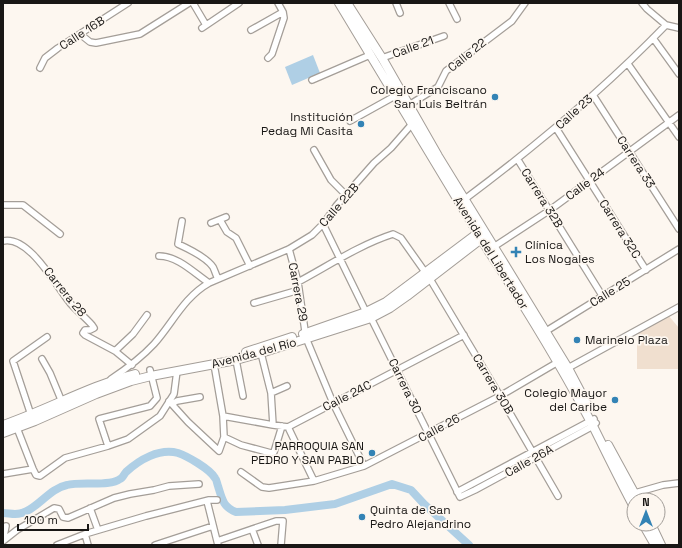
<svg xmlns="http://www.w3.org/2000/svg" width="682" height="548" font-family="'Space Grotesk',sans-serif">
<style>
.green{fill:#f0dfcf}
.water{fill:#afcfe5}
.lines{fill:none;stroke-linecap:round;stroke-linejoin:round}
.river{stroke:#afcfe5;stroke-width:8}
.street-casing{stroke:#a49e98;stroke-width:8}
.secondary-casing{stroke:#a49e98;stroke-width:10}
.street{stroke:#fff;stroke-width:5.5}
.secondary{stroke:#fff;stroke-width:8}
.poi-dot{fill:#3383b5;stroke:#fdf7f0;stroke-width:1.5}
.labels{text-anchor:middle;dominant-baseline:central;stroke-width:3.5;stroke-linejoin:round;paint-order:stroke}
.street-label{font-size:12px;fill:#191715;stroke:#fdf7f0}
.poi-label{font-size:12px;fill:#191715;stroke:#fdf7f0;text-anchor:end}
</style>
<rect width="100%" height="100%" fill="#fdf7f0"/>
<!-- green -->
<path class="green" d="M668 315 679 328V369H637V332Z"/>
<!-- water -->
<path class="water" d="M313 55 320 73 292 85 285 67Z"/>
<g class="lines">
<!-- river -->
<path class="river" d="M3 513C7 513 11 514 15 514 35 514 47 489 67 485 81 481 110 487 120 479 123 478 124 474 126 472 139 460 159 448 178 453 187 456 210 469 215 478 217 480 217 484 218 486 222 499 223 507 236 512L285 510 335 504 392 484 411 490 424 504 469 545"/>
<!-- street casing -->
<g class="street-casing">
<path id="street" d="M193 3 206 25
M396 3 400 13
M449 3 457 19
M642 3 647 9 666 25 679 28
M202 28 239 3
M251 30 283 12
M80 34 90 42 96 43 140 34 189 3
M653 38 679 74
M268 58 272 54 284 18 283 12 278 3
M382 58 444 36
M628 64 679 137
M40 68 45 58 58 48 128 3
M312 80 370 55
M593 95 679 229
M409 105 438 87 446 71 512 21 525 3
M350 121 395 96
M556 128 646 270
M314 150 331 180 346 195
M518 160 603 297
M465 199C536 146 604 89 666 25
M3 205H23L60 234
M220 220 227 232 236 238 250 266
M182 221 178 244C189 249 206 257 213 267 215 271 216 275 218 279
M211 223 226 217
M323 224 366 312
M3 241C29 235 56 286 70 303 77 311 85 317 92 325L94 328 90 330H85L83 333 85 335 115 351 132 365
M492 248 550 210 679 115
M289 249 298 282 306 338 333 403 364 466
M159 256C178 256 194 273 209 283
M298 282C328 266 359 245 393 234L401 238 430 279 500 396 558 496
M254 303 299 290
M371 318 460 497 475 490 593 426 596 423
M543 333 679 249
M115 351 133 334 147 315
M261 353 271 393 273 425
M42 359 50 373 62 402
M236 360 243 396
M568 368 679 307
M111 379C126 369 141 358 154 344 172 324 184 297 209 283L289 249 312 235 323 224 336 206 374 163 391 148 412 124
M271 393 287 386
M169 401 188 422 219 451 224 437 223 416 214 364
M172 404 177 401 200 397
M31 415 13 361 47 337
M223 416 273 425 288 427 464 335
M288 427 314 481
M17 428 33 469 36 475 40 476 65 458 108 446 128 439 160 416 174 394 177 371
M224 437 241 445 271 453 274 452 282 426
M108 446 99 419 150 406 157 398 150 370
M241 472 262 487 269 488 314 481 364 466 500 396 558 362
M3 474 33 469
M457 492 594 419
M635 493 663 485 679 483
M207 501 218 545
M90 508 98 530
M252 529 258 545
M85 534 88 545
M3 541 17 530 54 508 59 509 63 517 68 518 114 498 130 494 154 490 169 486 199 484
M3 541 6 526
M217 541 276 521H283L281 545
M57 545 85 534 146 516 209 500H217
M155 545 213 526"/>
</g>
<!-- secondary casing -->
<g class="secondary-casing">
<path id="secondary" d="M339 3 488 250C526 308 562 367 594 428 607 454 620 481 634 507
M347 3 382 58 438 156 494 247 568 368 588 406
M303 334 366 312 386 302 482 230
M246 352 292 337
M3 425C47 410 89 386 135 374
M3 433 35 421 96 394 131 381 151 376 236 360 261 353 371 318 390 308 407 296 485 236
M608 445 638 500
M643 524 655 545
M651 524 661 545"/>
</g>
<!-- street -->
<use href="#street" class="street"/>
<!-- secondary -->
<use href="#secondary" class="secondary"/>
</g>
<!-- markers -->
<g class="poi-dot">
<circle cx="495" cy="97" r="4"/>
<circle cx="361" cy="124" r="4"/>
<path d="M514 246h4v4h4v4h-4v4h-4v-4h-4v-4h4z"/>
<circle cx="577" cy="340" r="4"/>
<circle cx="615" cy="400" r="4"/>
<circle cx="372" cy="453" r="4"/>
<circle cx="362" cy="517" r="4"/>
</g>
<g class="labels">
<!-- street labels -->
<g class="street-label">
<text transform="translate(82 33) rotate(-33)">Calle 16B</text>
<text transform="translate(413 47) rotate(-20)">Calle 21</text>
<text transform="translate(467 55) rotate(-39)">Calle 22</text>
<text transform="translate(574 112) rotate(-42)">Calle 23</text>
<text transform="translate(636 162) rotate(57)">Carrera 33</text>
<text transform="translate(585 184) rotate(-37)">Calle 24</text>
<text transform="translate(542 198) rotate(58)">Carrera 32B</text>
<text transform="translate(339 205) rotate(-49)">Calle 22B</text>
<text transform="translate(620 229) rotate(58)">Carrera 32C</text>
<text transform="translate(491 253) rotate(58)">Avenida del Libertador</text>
<text transform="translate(65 292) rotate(51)">Carrera 28</text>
<text transform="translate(298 292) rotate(79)">Carrera 29</text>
<text transform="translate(610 292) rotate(-32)">Calle 25</text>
<text transform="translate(254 353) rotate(-15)">Avenida del Río</text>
<text transform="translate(493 384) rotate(59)">Carrera 30B</text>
<text transform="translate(405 386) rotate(64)">Carrera 30</text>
<text transform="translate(347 396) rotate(-27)">Calle 24C</text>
<text transform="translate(439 428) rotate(-28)">Calle 26</text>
<text transform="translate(529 461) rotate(-29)">Calle 26A</text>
</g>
<!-- poi labels -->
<g class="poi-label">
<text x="487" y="90">Colegio Franciscano<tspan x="487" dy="14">San Luis Beltrán</tspan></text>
<text x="353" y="117">Institución<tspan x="353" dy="14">Pedag Mi Casita</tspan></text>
<text x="525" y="245" text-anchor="start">Clínica<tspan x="525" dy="14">Los Nogales</tspan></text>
<text x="585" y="340" text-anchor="start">Marinelo Plaza</text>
<text x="607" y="393">Colegio Mayor<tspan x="607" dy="14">del Caribe</tspan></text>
<text x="364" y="446">PARROQUIA SAN<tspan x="364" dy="14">PEDRO Y SAN PABLO</tspan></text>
<text x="370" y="510" text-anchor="start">Quinta de San<tspan x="370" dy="14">Pedro Alejandrino</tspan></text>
</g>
</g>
<!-- border -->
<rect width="682" height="548" fill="none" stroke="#191715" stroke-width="8"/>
<!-- north arrow -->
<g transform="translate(646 512)"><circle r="19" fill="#fdf7f0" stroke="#a29d98"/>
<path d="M0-3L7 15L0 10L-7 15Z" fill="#3383b5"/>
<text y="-6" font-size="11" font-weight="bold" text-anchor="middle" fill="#191715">N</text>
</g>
<!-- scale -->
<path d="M18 524v6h70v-6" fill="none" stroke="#191715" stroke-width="2"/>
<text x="24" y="524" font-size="12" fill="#191715" stroke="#fdf7f0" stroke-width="3" paint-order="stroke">100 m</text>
</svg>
